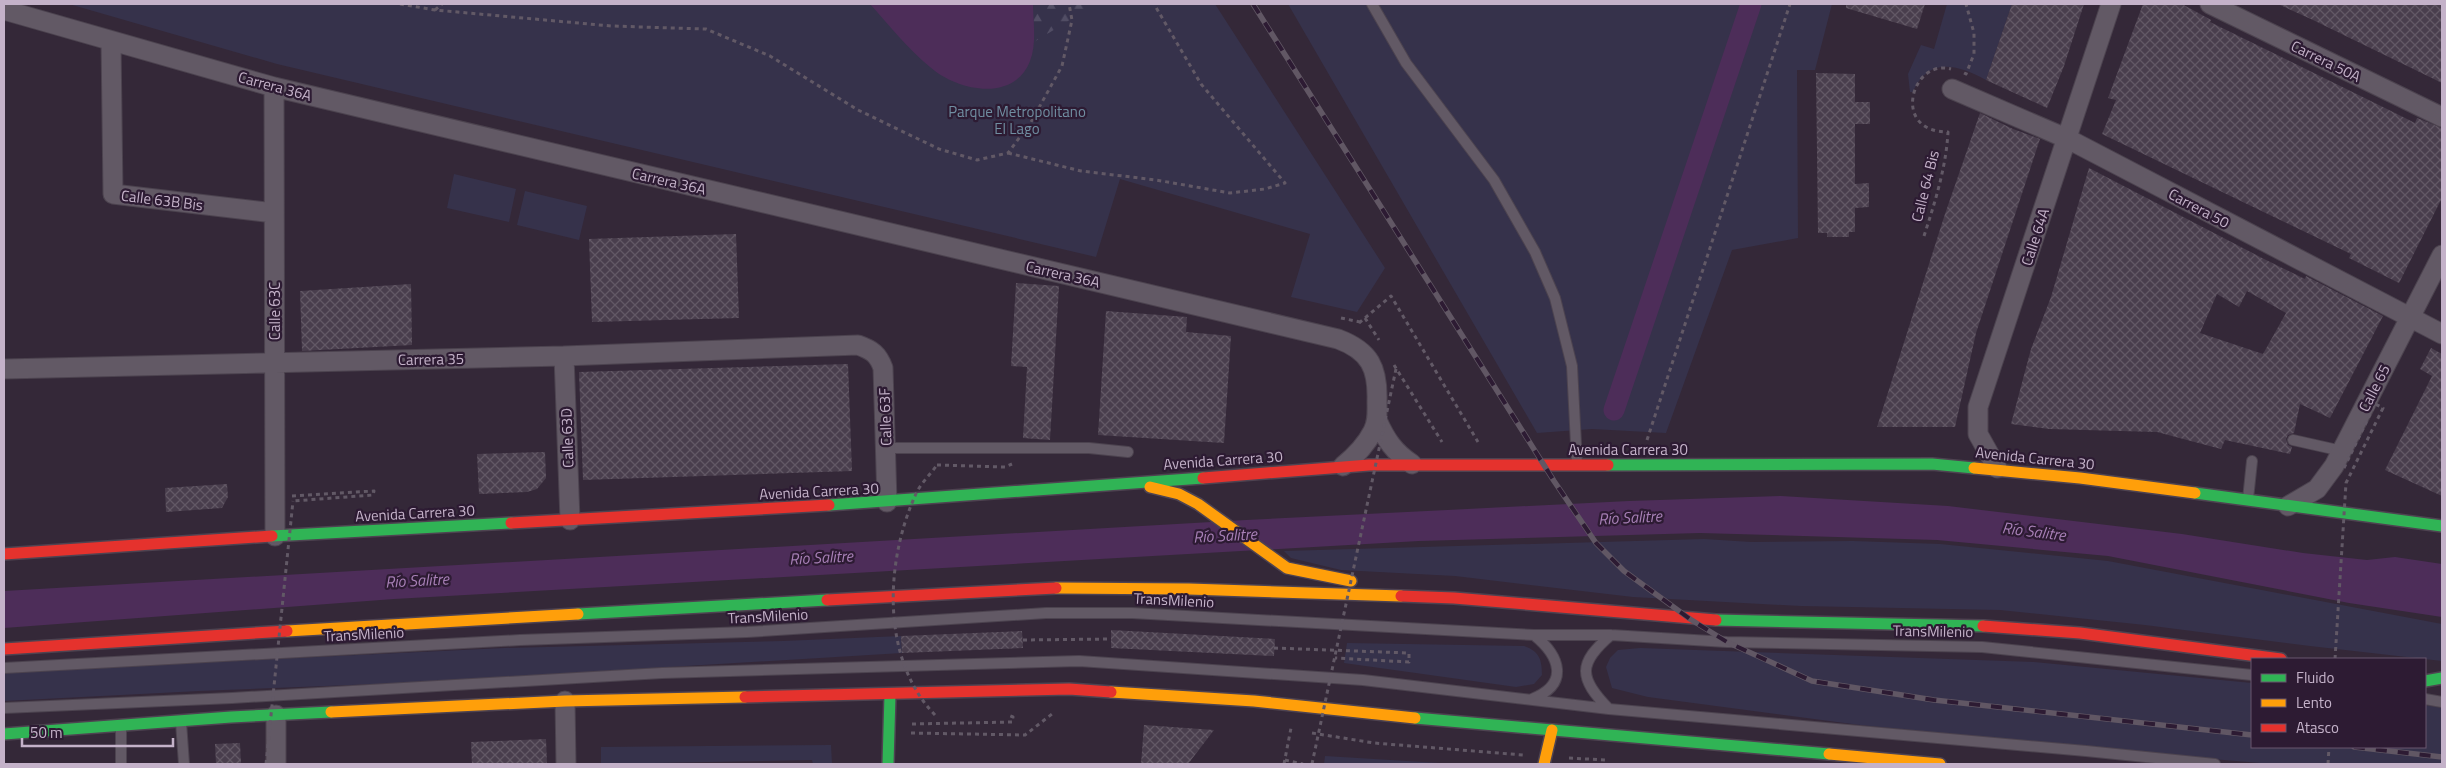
<svg xmlns="http://www.w3.org/2000/svg" width="2446" height="768" font-family="'Titillium Web',sans-serif">
<style>
.green{fill:#36324b}
.forest{fill:url(#forest-firs)}
.water{fill:#4d2d59}
.lines{fill:none;stroke-linecap:round;stroke-linejoin:round}
.canal{stroke:#4d2d59;stroke-width:21}
.building{fill:url(#building-cross-hatch);fill-rule:evenodd}
.lane-casing{stroke:#4c434f;stroke-width:12}
.street-casing{stroke:#4c434f;stroke-width:21}
.fast-casing{stroke:#4e4351;stroke-width:14}
.slow-casing{stroke:#4e4351;stroke-width:14}
.jam-casing{stroke:#4e4351;stroke-width:14}
.path{stroke:#625966;stroke-width:3;stroke-dasharray:4 4;stroke-linecap:butt}
.lane{stroke:#625965;stroke-width:10}
.street{stroke:#625965;stroke-width:19}
.fast{stroke:#30b455;stroke-width:11}
.slow{stroke:#ff9f0a;stroke-width:11}
.jam{stroke:#e5322d;stroke-width:11}
.rail-casing{stroke:#615764;stroke-width:5.5}
.rail{stroke:#2d1b33;stroke-width:4;stroke-dasharray:11;stroke-linecap:butt}
.path-bridge{stroke:#625966;stroke-width:3;stroke-dasharray:4 4;stroke-linecap:butt}
.labels{text-anchor:middle;dominant-baseline:central;stroke-width:4.5;stroke-linejoin:round;paint-order:stroke}
.street-label{font-size:15px;fill:#c4b2c9;stroke:#2d1b33}
.park-label{font-size:15px;fill:#708ea1;stroke:#2d1b33}
.water-label{font-size:16px;font-style:italic;fill:#a880b7;stroke:#2d1b33}
</style>
<defs>
<pattern id="forest-firs" width="22" height="20" patternUnits="userSpaceOnUse" patternTransform="scale(1.25)"><rect width="22" height="20" fill="#36324b"/><path d="M5 1l3.5 6h-7zM16 11l3.5 6h-7z" fill="#514d64"/></pattern>
<pattern id="building-cross-hatch" width="8" height="8" patternUnits="userSpaceOnUse" patternTransform="scale(1.25)"><rect width="8" height="8" fill="#493e4d"/><path d="M0 0l8 8M0 8l8-8" fill="none" stroke="#625865"/></pattern>
</defs>
<rect width="100%" height="100%" fill="#342838"/>
<!-- green -->
<path class="green" d="M69 4H1215L1385 268 1357 312 1291 297 1310 234 1120 179 1096 257 277 64Z
M1288 4H1832L1815 70H1797L1798 238 1732 250 1666 433 1592 429 1537 433Z
M1947 4H2012L1986 80C1958 65 1929 56 1913 92H1910L1908 74 1921 45 1934 49Z
M454 174 516 189 509 222 447 208Z
M525 191 587 206 579 240 517 225Z
M1704 539 1751 542 1853 541 1940 544 2108 561 2442 624V661L2310 646 2145 625 2000 610 1801 606 1633 597 1455 576 1341 570 1291 558 1284 551Z
M901 636 902 653 402 683 199 691 4 701V672L504 648 783 641Z
M1347 643 1524 646C1539 651 1542 659 1542 675L1534 684 1516 687 1344 663Z
M1640 648 2034 662 2252 683V747H2425V705L2442 708V764H2272L2200 758 1860 725 1648 697 1612 688 1606 667 1610 658 1618 650Z
M831 745 832 764H813L812 760 601 764V747Z
M1325 756 1456 764H1324Z"/>
<!-- forest -->
<path class="forest" d="M1033 4H1093V6L1034 42Z"/>
<!-- water -->
<path class="water" d="M870 4H1033C1033 22 1037 43 1030 61 1014 103 957 91 930 67 908 49 889 25 870 4Z
M1781 496 1948 506 2182 534 2303 553 2367 560 2395 557 2442 564V617L2349 603 2108 556 1937 540 1700 533 1419 541 394 599 4 628V591L1246 520 1629 501Z"/>
<g class="lines">
<!-- canal -->
<path class="canal" d="M1614 410 1751 4"/>
</g>
<!-- building -->
<path class="building" d="M1846 4H1925L1917 29 1846 8Z
M2012 4H2084L2064 66 2047 108 1986 80Z
M2143 4H2182L2211 20 2210 22 2389 110 2415 123 2417 118 2442 128V198L2399 283 2349 258 2351 254 2102 134 2116 100 2108 98Z
M2278 4H2442V83L2313 20Z
M1816 73 1855 74V102H1870V124H1855V184L1869 183V207L1855 208V232H1849V237H1827V233H1818Z
M1980 113 2013 129 2040 139 1976 333 1955 427H1877L1945 214Z
M2089 168 2264 259 2305 279 2306 276 2383 316 2330 418 2300 404 2294 433 2288 435 2286 439 2288 445 2292 447 2290 454 2225 440 2221 449 2157 432 2049 429 2011 424 2031 349 2051 297ZM2247 291 2286 313 2263 354 2200 333 2217 294 2239 307Z
M736 234 739 318 592 322 589 239Z
M1016 283 1059 286 1050 440 1023 438 1027 367 1011 366Z
M411 284 412 345 302 351 300 291Z
M1106 311 1187 317 1186 332 1231 336 1224 443 1098 435Z
M2431 348 2442 354V496L2385 470 2432 376 2420 369Z
M848 364 852 471 583 480 579 372Z
M545 452 546 478 537 489 527 492 479 494 477 454Z
M227 484 228 497 222 508 166 512 165 488Z
M1111 630 1275 639 1274 656 1111 648Z
M1022 631 1023 648 902 653 901 636Z
M1144 725 1214 730 1188 764H1141Z
M546 739 547 764H472L471 742Z
M240 743 241 764H216L215 744Z"/>
<g class="lines">
<!-- lane casing -->
<g class="lane-casing">
<path id="lane" d="M1372 4 1406 63 1494 180 1535 252 1555 298 1572 366 1577 464
M2293 440 2342 451
M886 448H1089L1128 452
M2248 499 2252 461
M4 668 520 640 747 632 1046 613H1132L1534 635H1611L1727 642 1982 647 2252 675
M1532 699C1570 684 1560 656 1534 635
M2425 699 2442 702
M4 708 232 698 662 673 1079 661 1363 680 1609 709 2086 751 2215 764
M1609 709C1578 678 1578 663 1611 635
M181 722 184 764
M121 727V764"/>
</g>
<!-- street casing -->
<g class="street-casing">
<path id="street" d="M2210 4 2442 117
M4 10 274 87 1338 339C1370 351 1378 368 1377 401 1377 412 1378 421 1373 431 1366 445 1354 457 1343 466
M111 41 113 194 274 213
M274 87 275 536
M1952 89 2068 139 2442 334
M564 356 570 520
M4 369 564 356 858 345C872 350 878 354 883 368L887 502
M1377 420C1386 440 1394 452 1412 464
M1997 468 1978 434V407L2111 4
M2288 506 2317 489 2334 466 2442 255
M565 701 566 764
M276 764V715"/>
</g>
<!-- fast casing -->
<g class="fast-casing">
<path id="fast" d="M1608 465 1932 464 1974 468
M2195 493 2442 526
M829 505 1203 478
M272 536 511 523
M578 614 827 600
M1716 620 1983 626
M2425 681 2442 678
M1415 718 1829 754
M4 734 231 717 331 712
M888 764 890 695"/>
</g>
<!-- slow casing -->
<g class="slow-casing">
<path id="slow" d="M1974 468 2080 478 2195 493
M1150 487 1179 494 1198 504 1287 568 1351 581
M1056 588 1189 589 1401 596
M287 631 578 614
M1111 692 1254 701 1415 718
M331 712 565 701 745 697
M1829 754 1940 764
M1544 764 1552 730"/>
</g>
<!-- jam casing -->
<g class="jam-casing">
<path id="jam" d="M1203 478 1369 465H1608
M511 523 829 505
M4 554 272 536
M1401 596 1454 598 1716 620
M827 600 1056 588
M1983 626 2080 633 2281 659
M4 649 287 631
M745 697 1069 689 1111 692"/>
</g>
<!-- path -->
<path class="path" d="M400 4 435 10 611 26 706 29 770 56 858 110 939 149 977 160 1008 153 1031 122 1062 66 1072 20 1069 4
M435 10 442 4
M1964 73 1966 74 1974 54V33L1966 4
M1008 153 1081 171 1156 180 1230 193 1265 189 1285 183 1201 84 1154 4
M1924 236C1935 202 1946 168 1948 132 1890 132 1912 58 1951 69
M1341 318 1360 322
M1365 318 1379 340
M1359 323 1391 296 1478 442
M1394 365 1442 442
M1647 440 1790 4
M937 465 1005 467 1012 464
M292 496 374 491 373 495 293 501
M1023 640 1111 639
M1274 648 1409 653V662L1335 658
M912 724 1012 722 1013 717 1008 715
M911 733 1025 735 1052 714
M1312 733 1374 743 1523 755
M1569 758 1605 760
M1285 760 1303 764
M1284 764 1291 728
M2328 764 2329 747"/>
<!-- lane -->
<use href="#lane" class="lane"/>
<!-- street -->
<use href="#street" class="street"/>
<!-- fast -->
<use href="#fast" class="fast"/>
<!-- slow -->
<use href="#slow" class="slow"/>
<!-- jam -->
<use href="#jam" class="jam"/>
<!-- rail casing -->
<g class="rail-casing">
<path id="rail" d="M1253 4 1554 481 1596 543 1624 571 1690 619 1727 642 1812 681 1934 700 2252 735
M2354 747 2442 757"/>
</g>
<!-- rail -->
<use href="#rail" class="rail"/>
<!-- path-bridge -->
<path class="path-bridge" d="M2335 659 2346 483 2383 408 2375 404 2344 468
M935 715C881 659 885 563 915 496 919 485 930 475 937 465
M266 764 293 501
M1312 764 1396 369"/>
</g>
<g class="labels">
<!-- street labels -->
<g class="street-label">
<text transform="translate(2326 61) rotate(26)">Carrera 50A</text>
<text transform="translate(275 86) rotate(15)">Carrera 36A</text>
<text transform="translate(669 181) rotate(13)">Carrera 36A</text>
<text transform="translate(1925 186) rotate(-76)">Calle 64 Bis</text>
<text transform="translate(162 200) rotate(7)">Calle 63B Bis</text>
<text transform="translate(2199 208) rotate(28)">Carrera 50</text>
<text transform="translate(2035 237) rotate(-72)">Calle 64A</text>
<text transform="translate(1063 274) rotate(13)">Carrera 36A</text>
<text transform="translate(274 311) rotate(-90)">Calle 63C</text>
<text transform="translate(431 359) rotate(-1)">Carrera 35</text>
<text transform="translate(2374 388) rotate(-63)">Calle 65</text>
<text transform="translate(885 417) rotate(-92)">Calle 63F</text>
<text transform="translate(567 438) rotate(-92)">Calle 63D</text>
<text x="1628" y="449">Avenida Carrera 30</text>
<text transform="translate(2035 458) rotate(6)">Avenida Carrera 30</text>
<text transform="translate(1223 460) rotate(-4)">Avenida Carrera 30</text>
<text transform="translate(819 491) rotate(-3)">Avenida Carrera 30</text>
<text transform="translate(415 513) rotate(-3)">Avenida Carrera 30</text>
<text transform="translate(1174 600) rotate(3)">TransMilenio</text>
<text transform="translate(768 616) rotate(-3)">TransMilenio</text>
<text transform="translate(1933 631) rotate(1)">TransMilenio</text>
<text transform="translate(364 634) rotate(-3)">TransMilenio</text>
</g>
<!-- park labels -->
<g class="park-label">
<text x="1017" y="111">Parque Metropolitano<tspan x="1017" dy="17">El Lago</tspan></text>
</g>
<!-- water labels -->
<g class="water-label">
<text transform="translate(1630 517) rotate(-3)">Río Salitre</text>
<text transform="translate(2034 531) rotate(7)">Río Salitre</text>
<text transform="translate(1225 535) rotate(-3)">Río Salitre</text>
<text transform="translate(821 557) rotate(-3)">Río Salitre</text>
<text transform="translate(417 580) rotate(-3)">Río Salitre</text>
</g>
</g>
<!-- border -->
<rect width="2446" height="768" fill="none" stroke="#c4b2c9" stroke-width="10"/>
<!-- legend -->
<rect x="2251" y="658" width="175" height="90" fill="#2d1b33" stroke="#69576f"/>
<rect x="2261" y="674" width="25" height="8" fill="#30b455" stroke="#69576f"/>
<text x="2296" y="683" font-size="15" fill="#c4b2c9">Fluido</text>
<rect x="2261" y="699" width="25" height="8" fill="#ff9f0a" stroke="#69576f"/>
<text x="2296" y="708" font-size="15" fill="#c4b2c9">Lento</text>
<rect x="2261" y="724" width="25" height="8" fill="#e5322d" stroke="#69576f"/>
<text x="2296" y="733" font-size="15" fill="#c4b2c9">Atasco</text>
<!-- scale -->
<path d="M22 738v8h151v-8" fill="none" stroke="#c4b2c9" stroke-width="2.5"/>
<text x="30" y="738" font-size="15" fill="#c4b2c9" stroke="#2d1b33" stroke-width="4" paint-order="stroke">50 m</text>
</svg>
